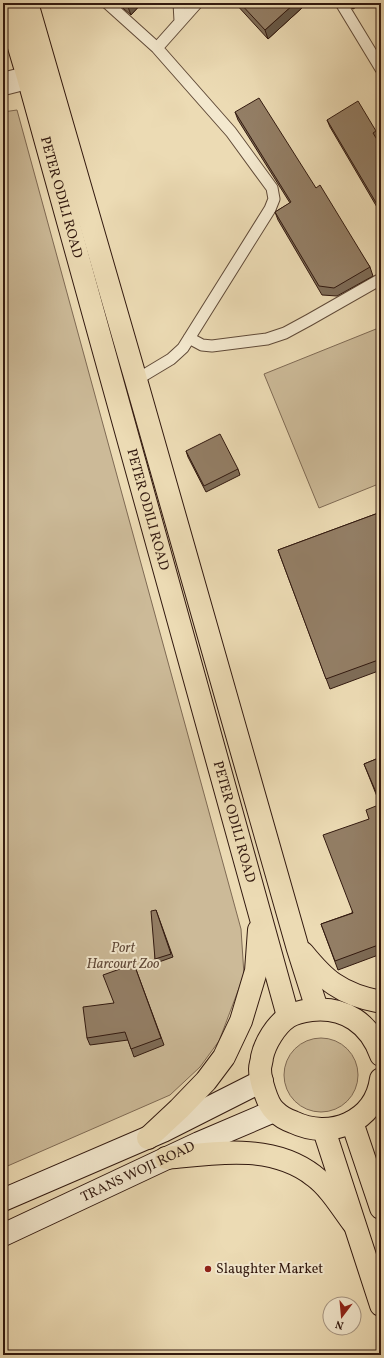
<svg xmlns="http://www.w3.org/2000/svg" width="384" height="1358" font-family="Vollkorn,serif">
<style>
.green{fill:#ccba98;stroke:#7f6a54}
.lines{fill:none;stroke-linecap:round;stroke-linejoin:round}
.service-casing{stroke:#604a38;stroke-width:13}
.minor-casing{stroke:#604a38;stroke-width:24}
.secondary-casing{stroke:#32190f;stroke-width:24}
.primary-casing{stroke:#32190f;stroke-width:24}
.service{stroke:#f3e8ce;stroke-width:11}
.minor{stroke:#f3e8ce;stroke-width:22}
.secondary{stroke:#f3e8ce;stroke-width:22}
.primary{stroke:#ecdbb4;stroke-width:22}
.wall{fill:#7e6c57;stroke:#32190f}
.shaded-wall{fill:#675847;stroke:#32190f}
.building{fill:#937e65;stroke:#32190f}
.poi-dot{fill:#8f2418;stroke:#f3e8ce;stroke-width:1.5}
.labels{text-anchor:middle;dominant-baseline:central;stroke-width:4;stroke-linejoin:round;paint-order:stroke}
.street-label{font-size:14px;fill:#32190f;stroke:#f3e8ce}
.park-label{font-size:14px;font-style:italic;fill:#604938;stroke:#f3e8ce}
.poi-label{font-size:14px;fill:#32190f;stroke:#f3e8ce;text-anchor:start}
</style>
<rect width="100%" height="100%" fill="#ecdbb4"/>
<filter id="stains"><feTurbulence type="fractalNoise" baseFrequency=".005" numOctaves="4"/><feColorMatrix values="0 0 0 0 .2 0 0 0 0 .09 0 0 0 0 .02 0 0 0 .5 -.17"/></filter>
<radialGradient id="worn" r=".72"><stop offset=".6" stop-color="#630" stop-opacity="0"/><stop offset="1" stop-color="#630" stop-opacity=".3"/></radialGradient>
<!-- green -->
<path class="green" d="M17 110 241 929 244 975 219 1041 200 1067 170 1095 3 1168V112Z
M381 327V483L319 508 264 374Z
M284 1075a37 37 0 1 1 74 0a37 37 0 1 1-74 0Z"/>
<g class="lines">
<!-- service casing -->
<g class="service-casing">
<path id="service" d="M107 3 157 48 231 132 272 188 274 199 270 209 183 348 171 359 136 380
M179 3 180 21
M341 3 381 69
M157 48 197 3
M189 338 202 345 212 346 267 339 285 333 309 320 381 279"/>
</g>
<!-- minor casing -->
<g class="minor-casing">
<path id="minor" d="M3 84 46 73"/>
</g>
<!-- secondary casing -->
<g class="secondary-casing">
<g id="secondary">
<path d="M3 1200 163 1131 262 1081"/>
<path id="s1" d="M3 1235 199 1143 274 1111"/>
</g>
</g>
<!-- primary casing -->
<g class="primary-casing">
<g id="primary">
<path id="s2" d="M6 3 28 77 288 1016"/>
<path d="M27 3 136 380 298 949 317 1009"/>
<path d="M303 953C312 964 322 976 334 984 347 993 365 999 381 1002"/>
<path d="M381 1055C370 1024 345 1006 311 1010 304 1011 294 1013 288 1017 276 1025 265 1043 262 1057 262 1061 260 1065 260 1069 260 1079 267 1104 275 1111 280 1116 287 1120 293 1122 330 1140 375 1122 381 1079"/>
<path d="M352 1122 381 1208"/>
<path d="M324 1130 381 1305"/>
<path d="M148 1138 179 1109 206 1081 224 1057 241 1021 256 971 259 930"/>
<path d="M166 1158C215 1153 272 1143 314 1176 330 1188 341 1207 353 1223"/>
</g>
</g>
<!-- service -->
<use href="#service" class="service"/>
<!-- minor -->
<use href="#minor" class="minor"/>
<!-- secondary -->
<use href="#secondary" class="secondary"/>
<!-- primary -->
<use href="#primary" class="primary"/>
</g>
<!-- wall -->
<path class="wall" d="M117 3H142L131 15Z
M235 3H301L303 7 268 39Z
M349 3H363L353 9Z
M235 112 316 188 370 267 373 276 337 296 322 295 278 220 275 212 290 203 238 120Z
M327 120 376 131 379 138 377 139 381 146V214L330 127Z
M186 451 238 469 240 475 206 492 188 457Z
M381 512V670L330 689 278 550Z
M381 757V954L338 970 321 924 352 913 369 819 380 804 364 764Z
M156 910 173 957 156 963 155 959Z
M134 964 164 1045 134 1057 128 1040 90 1045 87 1038 114 1003Z"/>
<!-- shaded-wall -->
<path class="shaded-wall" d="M131 3H142L131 15 128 7Z
M295 3H301L303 7 268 39 265 30Z"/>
<!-- building -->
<path class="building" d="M124 3H131L128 7Z
M240 3H295L265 30Z
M259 98 316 188 320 185 370 267 334 288 319 286 275 212 291 202 235 112Z
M358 101 376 131 373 133 381 146V211L327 120Z
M220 434 238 469 204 486 186 451Z
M381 512V659L326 679 278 550Z
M381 757V944L335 961 321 924 353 913 323 835 369 819 366 810 381 804 364 764Z
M156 910 171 954 155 959 151 911Z
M134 964 161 1038 131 1049 125 1032 87 1038 83 1007 114 1003 103 975Z"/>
<!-- markers -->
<circle class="poi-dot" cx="208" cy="1269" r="4"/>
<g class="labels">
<!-- street labels -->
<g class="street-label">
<text stroke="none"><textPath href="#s2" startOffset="202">PETER ODILI ROAD</textPath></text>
<text stroke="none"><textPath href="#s2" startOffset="526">PETER ODILI ROAD</textPath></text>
<text stroke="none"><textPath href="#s2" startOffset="850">PETER ODILI ROAD</textPath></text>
<text stroke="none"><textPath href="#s1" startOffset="149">TRANS WOJI ROAD</textPath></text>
</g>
<!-- park labels -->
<g class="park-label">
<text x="123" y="948">Port<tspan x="123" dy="16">Harcourt Zoo</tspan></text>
</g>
<!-- poi labels -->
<g class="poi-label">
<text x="216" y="1269">Slaughter Market</text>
</g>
</g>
<!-- margin -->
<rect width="384" height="1358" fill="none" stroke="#ecdbb4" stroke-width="16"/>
<rect x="4" y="4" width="376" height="1350" fill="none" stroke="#32190f" stroke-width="2"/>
<rect x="8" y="8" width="368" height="1342" fill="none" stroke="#32190f"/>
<!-- north arrow -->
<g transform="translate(342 1316) rotate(196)"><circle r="19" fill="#f3e8ce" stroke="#a69582"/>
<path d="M0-3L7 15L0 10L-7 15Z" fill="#8f2418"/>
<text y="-6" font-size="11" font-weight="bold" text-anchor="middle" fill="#32190f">N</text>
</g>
<rect width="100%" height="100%" filter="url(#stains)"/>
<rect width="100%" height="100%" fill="url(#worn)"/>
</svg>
